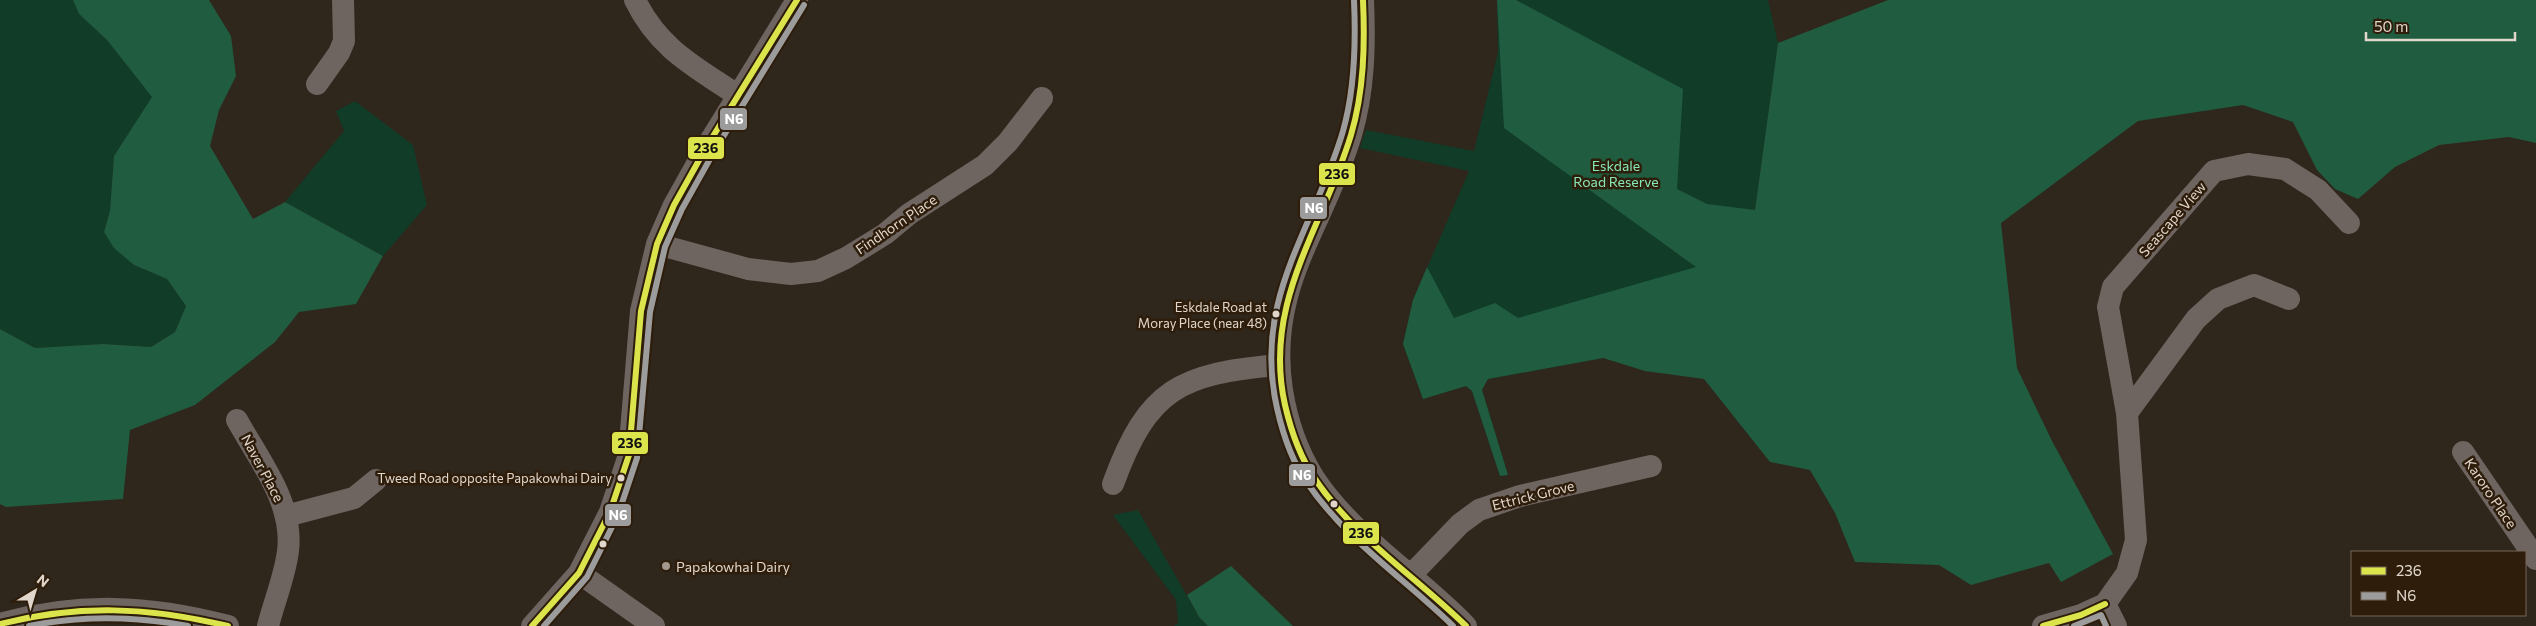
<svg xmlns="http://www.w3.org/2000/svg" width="2536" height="626" font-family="Commissioner,sans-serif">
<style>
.green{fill:#113c28}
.forest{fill:#205c40}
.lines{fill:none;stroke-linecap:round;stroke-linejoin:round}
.minor{stroke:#6e6460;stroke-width:22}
.bus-1-casing{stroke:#2d1d0a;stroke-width:10}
.bus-2-casing{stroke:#2d1d0a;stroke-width:10}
.bus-1{stroke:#dce44c;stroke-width:6}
.bus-2{stroke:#9c9c9c;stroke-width:6}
.bus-dot{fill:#e1d6cb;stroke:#2d1d0a;stroke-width:2}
.poi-dot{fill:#a3988e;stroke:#2d1d0a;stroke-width:2}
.labels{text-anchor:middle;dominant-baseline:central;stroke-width:5;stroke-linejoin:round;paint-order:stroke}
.bus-label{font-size:13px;fill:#e1d6cb;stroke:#2d1d0a;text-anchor:end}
.park-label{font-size:14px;fill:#85e7b7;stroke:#2d1d0a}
.street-label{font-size:14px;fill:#e1d6cb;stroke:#2d1d0a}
.poi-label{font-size:14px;fill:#e1d6cb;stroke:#2d1d0a;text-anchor:start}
.line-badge{stroke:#2d1d0a;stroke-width:2}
.badge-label{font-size:14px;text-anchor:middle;font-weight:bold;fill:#fff}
.pale-badge-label{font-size:14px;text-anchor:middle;font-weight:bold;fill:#111}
</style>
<rect width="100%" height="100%" fill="#2f261c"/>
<!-- green -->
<path class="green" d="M0 0H73L79 14 107 40 153 97 114 156 110 211 104 232 134 265 167 279 186 306 175 332 151 347 103 344 35 348 0 329Z
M1497 0H1768L1778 43 1749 253 1603 358 1487 379 1482 390 1508 475 1500 476 1472 391 1466 386 1423 399 1403 344 1413 300 1469 171 1360 148 1366 130 1474 151 1498 52Z
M355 101 413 145 427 205 383 256 285 202 344 131 336 111Z
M1138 510 1199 617 1208 626H1174L1178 623 1176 600 1113 515Z"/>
<!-- forest -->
<path class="forest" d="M73 0H209L231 36 236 76 219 110 210 146 253 219 285 202 383 256 356 304 299 312 275 342 195 405 130 430 123 499 6 507 0 504V329L35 348 103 344 151 347 175 332 186 306 167 279 134 265 114 248 104 232 110 211 114 156 152 97 107 40 79 14Z
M1497 0H1516L1683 89 1677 189 1707 204 1755 210 1778 43 1888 0H2536V143L2509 137 2439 145 2395 167 2358 199 2335 189 2317 170 2293 122 2243 105 2138 121 2001 223 2017 368 2051 439 2113 554 2061 582 2049 563 1971 585 1939 565 1855 562 1835 513 1810 470 1770 462 1704 379 1645 371 1603 358 1488 379 1482 390 1508 475 1500 476 1472 391 1466 386 1423 399 1403 344 1413 300 1427 267 1454 318 1495 303 1518 318 1696 267 1504 128Z
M1231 566 1293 626H1208L1199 617 1187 595Z"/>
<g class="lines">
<!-- minor -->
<path class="minor" d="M635 0C659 49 694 66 737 95
M1363 0C1365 46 1364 91 1351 135 1323 228 1266 286 1282 390 1287 422 1297 451 1314 478 1353 537 1418 576 1466 626
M317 84 339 53 344 41 343 0
M657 244 748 269 791 274 818 271 846 258 885 234 909 214 985 165 1008 142 1042 98
M2127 413 2108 307 2113 287 2214 171 2248 164 2285 169 2318 190 2349 223
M237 420C259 460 294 503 288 551 285 576 274 602 268 626
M2463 452 2536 559
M1113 484C1148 388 1180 374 1278 365
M286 516 354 498 376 480
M579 573 654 626
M1410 576 1460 524 1479 510 1520 496 1651 466
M2105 604 2127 573 2136 540 2127 413 2196 319 2218 299 2254 285 2289 299
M2105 604 2116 626
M0 624C78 602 149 605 228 626
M532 626 579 573 610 512 629 455 641 311 657 244 674 205 707 146 797 0
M2043 626 2081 615 2105 604"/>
<!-- bus-1 casing -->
<g class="bus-1-casing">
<path id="bus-1" d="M1363 0C1365 45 1364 91 1351 135 1323 228 1262 302 1285 405 1291 431 1300 457 1315 479 1354 537 1416 577 1466 626
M0 624C80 604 148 607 228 626
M532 626 579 573 610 512 629 455 641 311 657 244 674 205 707 146 797 0
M2043 626 2081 615 2105 604"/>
</g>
<!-- bus-2 casing -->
<g class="bus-2-casing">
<path id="bus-2" d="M1354 0C1356 44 1355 89 1343 131 1314 230 1252 298 1277 408 1283 435 1292 462 1308 484 1347 541 1405 579 1453 626
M29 626C82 615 135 616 188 626
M544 626 587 577 618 515 637 458 650 312 665 247 682 209 715 150 804 5
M2074 626 2101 615 2106 626"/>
</g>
<!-- bus-1 -->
<use href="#bus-1" class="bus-1"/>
<!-- bus-2 -->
<use href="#bus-2" class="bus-2"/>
</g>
<!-- markers -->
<g class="bus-dot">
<circle cx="1276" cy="314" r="4.5"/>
<circle cx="621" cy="478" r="4.5"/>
<circle cx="1334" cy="504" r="4.5"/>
<circle cx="603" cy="544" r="4.5"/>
</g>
<circle class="poi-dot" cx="666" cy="566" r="5"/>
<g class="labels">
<!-- bus labels -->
<g class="bus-label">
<text x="1267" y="307">Eskdale Road at<tspan x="1267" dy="16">Moray Place (near 48)</tspan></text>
<text x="612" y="478">Tweed Road opposite Papakowhai Dairy</text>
</g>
<!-- park labels -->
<g class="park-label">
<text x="1616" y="165">Eskdale<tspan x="1616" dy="16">Road Reserve</tspan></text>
</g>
<!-- street labels -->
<g class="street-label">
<text transform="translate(2172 219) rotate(-49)">Seascape View</text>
<text transform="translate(896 224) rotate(-34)">Findhorn Place</text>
<text transform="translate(263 468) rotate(62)">Naver Place</text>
<text transform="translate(2491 493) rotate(56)">Karoro Place</text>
<text transform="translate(1533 495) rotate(-14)">Ettrick Grove</text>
</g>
<!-- poi labels -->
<g class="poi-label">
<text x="676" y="566">Papakowhai Dairy</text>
</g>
</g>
<g class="line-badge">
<rect x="719" y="107" width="29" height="24" rx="5" fill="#9c9c9c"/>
<rect x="687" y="136" width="38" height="24" rx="5" fill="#dce44c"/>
<rect x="1318" y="162" width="38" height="24" rx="5" fill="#dce44c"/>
<rect x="1299" y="196" width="29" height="24" rx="5" fill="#9c9c9c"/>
<rect x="611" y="431" width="38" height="24" rx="5" fill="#dce44c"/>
<rect x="1288" y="463" width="28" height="24" rx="5" fill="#9c9c9c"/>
<rect x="604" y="503" width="28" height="24" rx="5" fill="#9c9c9c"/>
<rect x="1342" y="521" width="38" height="24" rx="5" fill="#dce44c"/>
</g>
<g class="badge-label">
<text x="734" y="124">N6</text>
<text x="1314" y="213">N6</text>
<text x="1302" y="480">N6</text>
<text x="618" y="520">N6</text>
</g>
<g class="pale-badge-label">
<text x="706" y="153">236</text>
<text x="1337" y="179">236</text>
<text x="630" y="448">236</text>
<text x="1361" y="538">236</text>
</g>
<!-- legend -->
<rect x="2351" y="551" width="175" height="65" fill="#2d1d0a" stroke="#756757"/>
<rect x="2361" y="567" width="25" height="8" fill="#dce44c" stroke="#756757"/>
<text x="2396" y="576" font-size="15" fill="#e1d6cb">236</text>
<rect x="2361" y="592" width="25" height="8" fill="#9c9c9c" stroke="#756757"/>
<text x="2396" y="601" font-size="15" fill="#e1d6cb">N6</text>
<!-- north arrow -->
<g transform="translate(35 591) rotate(38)" stroke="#2d1d0a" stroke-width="4" paint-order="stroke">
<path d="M0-4L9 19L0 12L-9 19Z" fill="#e1d6cb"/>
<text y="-8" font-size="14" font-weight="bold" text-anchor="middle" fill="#e1d6cb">N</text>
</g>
<!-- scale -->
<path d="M2366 32v8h149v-8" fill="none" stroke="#e1d6cb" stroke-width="2.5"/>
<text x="2374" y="32" font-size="15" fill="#e1d6cb" stroke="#2d1d0a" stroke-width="4" paint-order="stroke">50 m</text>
</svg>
